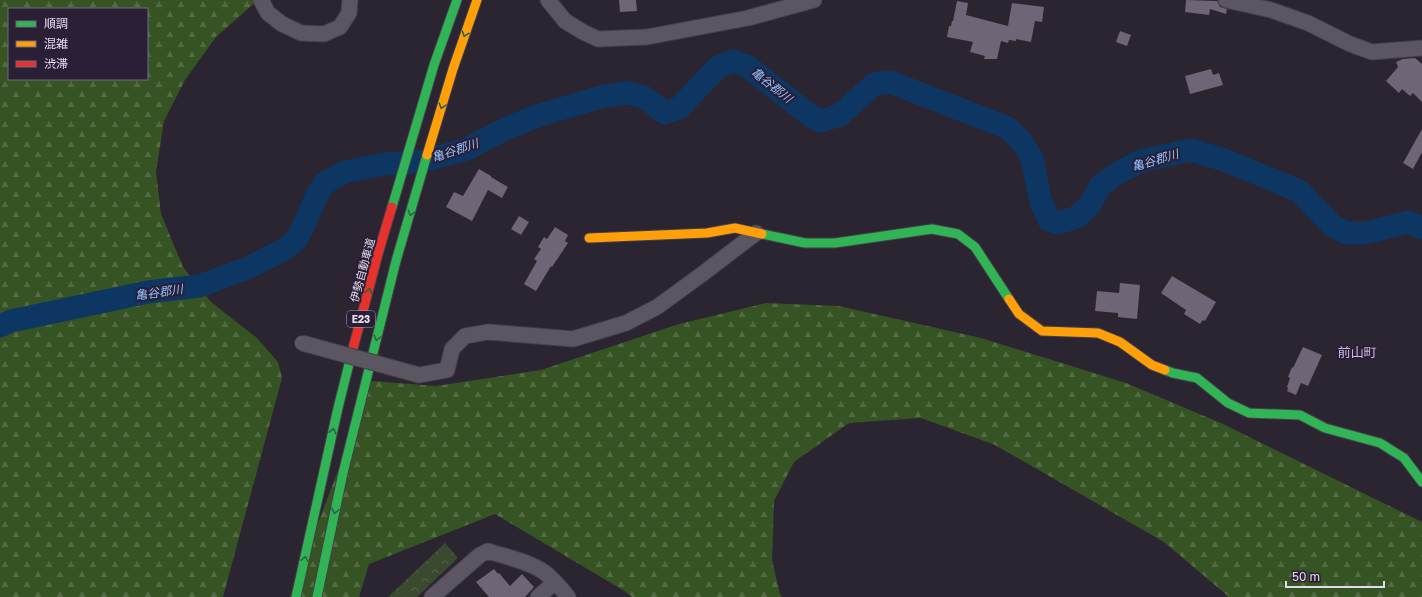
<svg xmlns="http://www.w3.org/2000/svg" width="1422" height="597" font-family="'Golos Text','Noto Sans JP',sans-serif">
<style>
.forest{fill:url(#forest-firs);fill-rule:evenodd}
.park{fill:url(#park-crowns)}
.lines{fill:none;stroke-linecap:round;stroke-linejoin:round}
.river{stroke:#0d3762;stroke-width:23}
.building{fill:#6e6577}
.street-casing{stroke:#453f4b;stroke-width:17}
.fast-casing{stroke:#453f4b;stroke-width:11}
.slow-casing{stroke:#453f4b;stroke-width:11}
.jam-casing{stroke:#453f4b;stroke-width:11}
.street{stroke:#5c5662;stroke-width:15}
.fast{stroke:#30b455;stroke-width:9}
.slow{stroke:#ff9f0a;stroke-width:9}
.jam{stroke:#e5322d;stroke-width:9}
.street-bridge-casing{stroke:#453f4b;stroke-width:17;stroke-linecap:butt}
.street-bridge{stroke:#5c5662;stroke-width:15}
.oneway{stroke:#2d6244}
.labels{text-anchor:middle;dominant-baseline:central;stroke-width:4;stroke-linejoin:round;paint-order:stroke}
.shield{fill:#2b1e37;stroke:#aca2b6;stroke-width:1}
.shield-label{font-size:10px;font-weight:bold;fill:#e3dbec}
.street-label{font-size:11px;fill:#e3dbec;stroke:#2b1e37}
.water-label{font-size:12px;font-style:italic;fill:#90c2fd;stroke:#2b1e37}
.quarter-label{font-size:13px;fill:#c9b9da;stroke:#2b1e37}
</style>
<defs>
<pattern id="forest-firs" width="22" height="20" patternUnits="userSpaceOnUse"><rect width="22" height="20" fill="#365323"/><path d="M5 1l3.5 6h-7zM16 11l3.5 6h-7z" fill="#536b43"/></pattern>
<pattern id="park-crowns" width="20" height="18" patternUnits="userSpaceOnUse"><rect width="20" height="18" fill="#394a2f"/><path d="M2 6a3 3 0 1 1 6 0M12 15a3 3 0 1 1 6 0" fill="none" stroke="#56644d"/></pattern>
</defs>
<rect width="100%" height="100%" fill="#2b2431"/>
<!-- forest -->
<path class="forest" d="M0 0H258L216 37 185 80 164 121 156 172 161 214 183 267 211 302 257 338 278 362 282 378 223 597H0ZM9 9H147V79H9Z
M766 303 839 306 981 338 1126 383 1223 424 1422 522V597H1229L1164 542 995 445 921 418 849 423 794 462 774 501 772 560 780 594 782 597H632L626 592 495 514 369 564 359 597H290L372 381 436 386 541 370 679 324Z"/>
<!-- park -->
<path class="park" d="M445 543 458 558 417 597H388Z"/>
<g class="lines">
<!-- river -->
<path class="river" d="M0 326 11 321 148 292 199 286 248 268 283 250 296 240 303 227 318 193 325 183 344 172 385 164 419 162 467 149 505 129 537 116 604 96 628 93 644 97 665 113 679 108 718 67 733 61 747 66 812 117 821 121 840 115 874 84 890 82 1008 128 1022 142 1032 158 1041 202 1049 220 1058 223 1077 217 1090 205 1100 186 1116 174 1141 161 1191 150 1224 160 1299 191 1333 226 1346 233H1366L1408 222 1422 228"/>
</g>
<!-- building -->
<path class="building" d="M619 0H636L637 11 620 12Z
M1186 0 1217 1 1220 7 1227 9 1226 14 1210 9 1209 15 1185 12Z
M957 1 968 3 966 15 1008 26 1012 3 1044 7 1042 22 1035 21 1031 42 1016 39V41L1009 40 1008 43 1001 41 997 59H984L985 56 970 52 973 42 947 37 949 26H951L952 21H953Z
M1120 31 1131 35 1127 46 1116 42Z
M1415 58 1422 64V102L1413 93 1410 96 1402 89 1399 93 1386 81 1398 67 1396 62 1403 59Z
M1211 69 1213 75 1219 73 1223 85 1190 94 1185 76Z
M1422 129V152L1413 169 1403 163Z
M479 169 491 176V177L508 187 502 198 488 190 472 221 446 207 454 192 463 196Z
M519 216 529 222 521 235 511 229Z
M555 227 568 235 565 241 568 243 552 267 551 266 536 291 524 284 537 261 534 259 541 249 538 247 544 237 547 239Z
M1172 276 1216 302 1205 321 1203 320 1200 324 1184 314 1186 310 1161 293Z
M1120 283 1140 285 1137 319 1118 317V313L1095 311 1097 291 1119 293Z
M1303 347 1322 355 1308 386 1301 383 1296 395 1287 391 1288 388 1287 387 1290 378 1288 377 1292 367 1293 368Z
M494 569 498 574 499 573 510 586 522 574 534 587 525 597H489L476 582Z"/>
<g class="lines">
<!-- street casing -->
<g class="street-casing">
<path id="street" d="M261 0 268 13 282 24 301 33 324 34 340 27 349 13 350 0
M548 0 565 21 583 32 598 39 647 37 748 18 814 0
M1226 0 1271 10 1308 23 1350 44 1372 52 1422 48
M419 375 447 370 452 349 465 336 488 332 573 339 626 323 657 307 701 275 756 233
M432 597 480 555 488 551C506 557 528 561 544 572 553 579 561 588 568 597
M538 597 555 582"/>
</g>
<!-- fast casing -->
<g class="fast-casing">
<path id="fast" d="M392 207 434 65 457 0
M762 234 805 243H835L932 229 958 234 975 247 1009 299
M1165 370 1173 373 1197 378 1228 403 1249 413 1300 415 1325 428 1380 443 1404 458 1422 482
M296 597 338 408 351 356
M317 597 343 473 396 261 427 155"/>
</g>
<!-- slow casing -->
<g class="slow-casing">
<path id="slow" d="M427 155 453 69 477 0
M589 238 707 233 735 228 762 234
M1009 299 1019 314 1042 331 1098 333 1120 342 1152 365 1165 370"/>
</g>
<!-- jam casing -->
<g class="jam-casing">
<path id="jam" d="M351 356 378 254 392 207"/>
</g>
<!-- street -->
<use href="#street" class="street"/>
<!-- fast -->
<use href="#fast" class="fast"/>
<!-- slow -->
<use href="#slow" class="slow"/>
<!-- jam -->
<use href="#jam" class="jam"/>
<!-- street-bridge casing -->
<g class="street-bridge-casing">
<path id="street-bridge" d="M302 343 419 375"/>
</g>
<!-- street-bridge -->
<use href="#street-bridge" class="street-bridge"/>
</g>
<!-- one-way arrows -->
<defs><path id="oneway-chevron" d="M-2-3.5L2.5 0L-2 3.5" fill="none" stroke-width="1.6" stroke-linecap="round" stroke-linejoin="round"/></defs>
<g class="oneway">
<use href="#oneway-chevron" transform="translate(465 34) rotate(109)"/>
<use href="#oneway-chevron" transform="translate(442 106) rotate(106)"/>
<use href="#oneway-chevron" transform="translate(411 213) rotate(107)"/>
<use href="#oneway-chevron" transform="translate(369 291) rotate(-75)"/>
<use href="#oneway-chevron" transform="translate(377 338) rotate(104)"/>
<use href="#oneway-chevron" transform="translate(333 431) rotate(-77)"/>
<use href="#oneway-chevron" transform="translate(335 511) rotate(102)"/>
<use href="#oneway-chevron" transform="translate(305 559) rotate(-77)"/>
</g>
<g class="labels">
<!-- shield labels -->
<rect class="shield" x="347" y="311" width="28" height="16" rx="3"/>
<g class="shield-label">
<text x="361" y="319">E23</text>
</g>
<!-- street labels -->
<g class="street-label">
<text transform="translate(362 270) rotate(-75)">伊勢自動車道</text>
</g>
<!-- water labels -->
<g class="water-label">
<text transform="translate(772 85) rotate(39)">亀谷郡川</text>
<text transform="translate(455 150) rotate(-18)">亀谷郡川</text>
<text transform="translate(1155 160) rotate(-16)">亀谷郡川</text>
<text transform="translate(159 292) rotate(-8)">亀谷郡川</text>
</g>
<!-- quarter labels -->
<g class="quarter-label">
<text x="1357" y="352">前山町</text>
</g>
</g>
<!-- legend -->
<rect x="8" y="8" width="140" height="72" fill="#2b1e37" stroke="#756a7f"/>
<rect x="16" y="21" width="20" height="6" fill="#30b455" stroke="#756a7f"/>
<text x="44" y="28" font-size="12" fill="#e3dbec">順調</text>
<rect x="16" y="41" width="20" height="6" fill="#ff9f0a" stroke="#756a7f"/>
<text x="44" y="48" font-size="12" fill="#e3dbec">混雑</text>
<rect x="16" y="61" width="20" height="6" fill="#e5322d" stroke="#756a7f"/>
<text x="44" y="68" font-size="12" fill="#e3dbec">渋滞</text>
<!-- scale -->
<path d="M1286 581v6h98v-6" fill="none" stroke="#e3dbec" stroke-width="2"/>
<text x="1292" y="581" font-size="12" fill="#e3dbec" stroke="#2b1e37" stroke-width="3" paint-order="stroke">50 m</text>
</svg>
